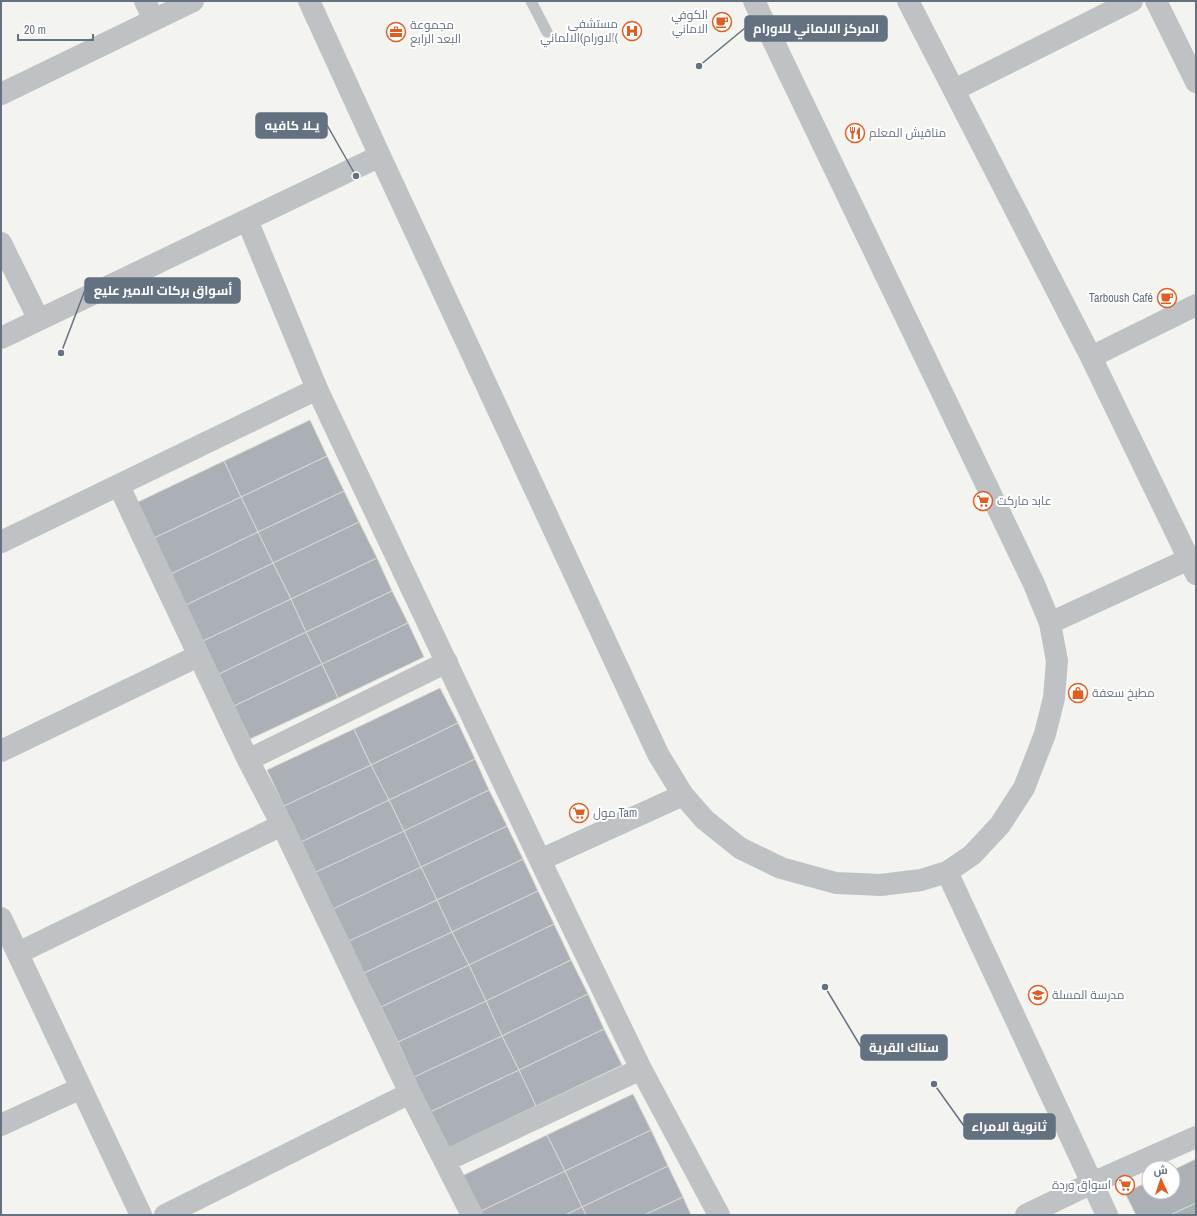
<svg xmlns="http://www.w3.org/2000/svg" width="1197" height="1216" font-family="'Archivo Narrow',Cairo,sans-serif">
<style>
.building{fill:#aab0b5;stroke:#d4d5d2}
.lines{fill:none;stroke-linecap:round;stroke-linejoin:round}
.service{stroke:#bec2c5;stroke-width:11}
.minor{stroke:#bec2c5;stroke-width:22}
.labels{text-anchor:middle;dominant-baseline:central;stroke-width:4;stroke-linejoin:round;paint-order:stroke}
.poi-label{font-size:12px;fill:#637180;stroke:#fff;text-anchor:start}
.leader{fill:none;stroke:#637180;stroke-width:1.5}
.callout-dot{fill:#637180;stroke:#fff;stroke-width:1.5}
.callout{fill:#637180;stroke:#637180;stroke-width:1.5}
.callout-label{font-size:13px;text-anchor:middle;font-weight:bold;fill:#fff}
</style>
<rect width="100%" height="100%" fill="#f3f4ef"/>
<!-- building -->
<path class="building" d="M310 420 327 456 241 497 224 461Z
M327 456 344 491 258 532 241 497Z
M224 461 241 497 154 538 136 503Z
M344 491 359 522 273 563 258 532Z
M241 497 258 532 171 574 154 538Z
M359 522 377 558 291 599 273 563Z
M258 532 273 563 186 605 171 574Z
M377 558 392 591 306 632 291 599Z
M273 563 291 599 203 641 186 605Z
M392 591 408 623 322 664 306 632Z
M291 599 306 632 219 674 203 641Z
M408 623 424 657 338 698 322 664Z
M306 632 322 664 234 706 219 674Z
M322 664 338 698 250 739 234 706Z
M440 688 458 723 371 765 354 729Z
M458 723 475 759 389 800 371 765Z
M354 729 371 765 284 806 267 770Z
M475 759 489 790 404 831 389 800Z
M371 765 389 800 301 842 284 806Z
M489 790 507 826 421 867 404 831Z
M389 800 404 831 316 872 301 842Z
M507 826 523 859 437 900 421 867Z
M404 831 421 867 333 909 316 872Z
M523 859 538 891 452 932 437 900Z
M421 867 437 900 349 941 333 909Z
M538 891 554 924 469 965 452 932Z
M437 900 452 932 364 973 349 941Z
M554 924 571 960 486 1001 469 965Z
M452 932 469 965 381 1007 364 973Z
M571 960 588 994 502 1036 486 1001Z
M469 965 486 1001 398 1042 381 1007Z
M588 994 604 1029 519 1070 502 1036Z
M486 1001 502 1036 414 1077 398 1042Z
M604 1029 622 1065 536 1106 519 1070Z
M502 1036 519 1070 430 1112 414 1077Z
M519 1070 536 1106 448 1148 430 1112Z
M633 1094 651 1130 565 1171 547 1135Z
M651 1130 668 1166 582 1207 565 1171Z
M547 1135 565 1171 477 1213 460 1177Z
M1196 1159V1203L1170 1215H1136L1125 1193 1149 1181V1192H1173V1170Z
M668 1166 683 1197 644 1215H586L582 1207Z
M565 1171 582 1207 565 1215H478L477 1213Z
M683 1197 691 1215H644Z
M1196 1203V1215H1170Z
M582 1207 586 1215H565Z"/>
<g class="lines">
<!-- service -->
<path class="service" d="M531 1 547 32"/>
<!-- minor -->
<path class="minor" d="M145 1 154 20
M309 1 380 156 658 754 683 795 705 820 740 848 781 868 836 883 881 885 921 880 947 872 972 855 1000 825 1024 788 1045 734 1054 698 1057 661 1050 623 1034 584 754 1
M908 1 1091 357 1196 574
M1156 1 1196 82
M954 90 1132 1
M1 94 193 1
M247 220 317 389 540 860 641 1069 719 1215
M1 243 39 320
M1 338 380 156
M1091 357 1196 305
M119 486 248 760 282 825 410 1093 472 1215
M1 542 317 389
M1050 623 1189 559
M1 751 198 656
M248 760 447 662
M540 860 683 795
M947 872 1107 1215
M1 918 141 1215
M18 953 282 825
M1 1125 81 1088
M445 1161 641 1069
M165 1215 410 1093
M1026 1215 1092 1183 1196 1137"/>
</g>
<!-- icons -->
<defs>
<g id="cafe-ring" transform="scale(1)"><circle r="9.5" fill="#fff" stroke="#df5e24" stroke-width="1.5"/><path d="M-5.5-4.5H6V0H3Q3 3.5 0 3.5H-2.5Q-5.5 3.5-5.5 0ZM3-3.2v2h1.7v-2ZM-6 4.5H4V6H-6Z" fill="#df5e24"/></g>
<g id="hospital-ring" transform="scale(1)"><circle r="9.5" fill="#fff" stroke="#df5e24" stroke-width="1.5"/><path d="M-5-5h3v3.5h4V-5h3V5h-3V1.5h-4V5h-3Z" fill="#df5e24"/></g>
<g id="office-ring" transform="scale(1)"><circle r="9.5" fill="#fff" stroke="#df5e24" stroke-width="1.5"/><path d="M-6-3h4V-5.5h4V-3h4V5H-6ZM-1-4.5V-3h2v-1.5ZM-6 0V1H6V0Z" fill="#df5e24"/></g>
<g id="restaurant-ring" transform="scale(1)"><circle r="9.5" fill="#fff" stroke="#df5e24" stroke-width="1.5"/><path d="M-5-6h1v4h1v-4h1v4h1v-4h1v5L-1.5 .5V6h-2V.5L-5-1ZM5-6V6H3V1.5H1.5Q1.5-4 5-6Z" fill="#df5e24"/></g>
<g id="supermarket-ring" transform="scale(1)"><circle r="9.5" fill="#fff" stroke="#df5e24" stroke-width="1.5"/><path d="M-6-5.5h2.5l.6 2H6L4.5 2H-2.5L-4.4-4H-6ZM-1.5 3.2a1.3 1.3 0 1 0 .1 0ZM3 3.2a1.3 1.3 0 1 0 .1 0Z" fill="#df5e24"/></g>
<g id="shop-ring" transform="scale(1)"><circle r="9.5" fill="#fff" stroke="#df5e24" stroke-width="1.5"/><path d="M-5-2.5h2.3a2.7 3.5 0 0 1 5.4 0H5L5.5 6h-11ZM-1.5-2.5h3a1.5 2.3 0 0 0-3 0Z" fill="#df5e24"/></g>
<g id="school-ring" transform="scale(1)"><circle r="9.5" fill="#fff" stroke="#df5e24" stroke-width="1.5"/><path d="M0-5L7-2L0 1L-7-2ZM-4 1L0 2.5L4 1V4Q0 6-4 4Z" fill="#df5e24"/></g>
</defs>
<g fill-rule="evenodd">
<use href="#cafe-ring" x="722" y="22"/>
<use href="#hospital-ring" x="632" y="31"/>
<use href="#office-ring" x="396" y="32"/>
<use href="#restaurant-ring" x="855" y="133"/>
<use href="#cafe-ring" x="1167" y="298"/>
<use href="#supermarket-ring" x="983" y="501"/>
<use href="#shop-ring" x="1078" y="693"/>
<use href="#supermarket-ring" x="579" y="813"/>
<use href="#school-ring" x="1038" y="995"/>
<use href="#supermarket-ring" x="1125" y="1185"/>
</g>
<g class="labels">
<!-- poi labels -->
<g class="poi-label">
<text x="708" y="15" text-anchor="end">الكوفي<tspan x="708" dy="14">الاماني</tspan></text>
<text x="618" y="24" text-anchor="end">مستشفى<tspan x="618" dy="14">الاورام)الالماني(</tspan></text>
<text x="410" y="25">مجموعة<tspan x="410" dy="14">البعد الرابع</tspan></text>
<text x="869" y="133">مناقيش المعلم</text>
<text x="1153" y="298" text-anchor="end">Tarboush Café</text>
<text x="997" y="501">عابد ماركت</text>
<text x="1092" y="693">مطبخ سعفة</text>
<text x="593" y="813">مول Tam</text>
<text x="1052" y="995">مدرسة المسلة</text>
<text x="1111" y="1185" text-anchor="end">اسواق وردة</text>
</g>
</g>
<!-- callouts -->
<path class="leader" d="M699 66L745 28M356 176L327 125M61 353L85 290M825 987L861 1047M934 1084L964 1126"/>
<g class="callout-dot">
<circle cx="699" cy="66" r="4"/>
<circle cx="356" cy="176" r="4"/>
<circle cx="61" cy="353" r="4"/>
<circle cx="825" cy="987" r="4"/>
<circle cx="934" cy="1084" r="4"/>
</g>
<g class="callout">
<rect x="745" y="16" width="142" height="25" rx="4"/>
<rect x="256" y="113" width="71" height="25" rx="4"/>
<rect x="85" y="278" width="155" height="25" rx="4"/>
<rect x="861" y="1035" width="86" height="25" rx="4"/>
<rect x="964" y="1114" width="91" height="25" rx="4"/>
</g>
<g class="callout-label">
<text x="816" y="33">المركز الالماني للاورام</text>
<text x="292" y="130">يـلا كافيه</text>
<text x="163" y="295">أسواق بركات الامير عليع</text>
<text x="904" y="1052">سناك القرية</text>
<text x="1009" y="1131">ثانوية الامراء</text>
</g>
<!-- border -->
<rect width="1197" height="1216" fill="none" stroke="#637180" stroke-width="4"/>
<!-- north arrow -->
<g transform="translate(1161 1180) rotate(357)"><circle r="19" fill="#ffffff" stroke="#c1c6cc"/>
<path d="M0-3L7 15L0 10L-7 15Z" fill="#df5e24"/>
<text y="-6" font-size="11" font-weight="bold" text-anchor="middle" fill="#637180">ش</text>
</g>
<!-- scale -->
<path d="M18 34v6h75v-6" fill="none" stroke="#637180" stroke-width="2"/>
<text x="24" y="34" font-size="12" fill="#637180" stroke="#ffffff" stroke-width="3" paint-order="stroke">20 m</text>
</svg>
